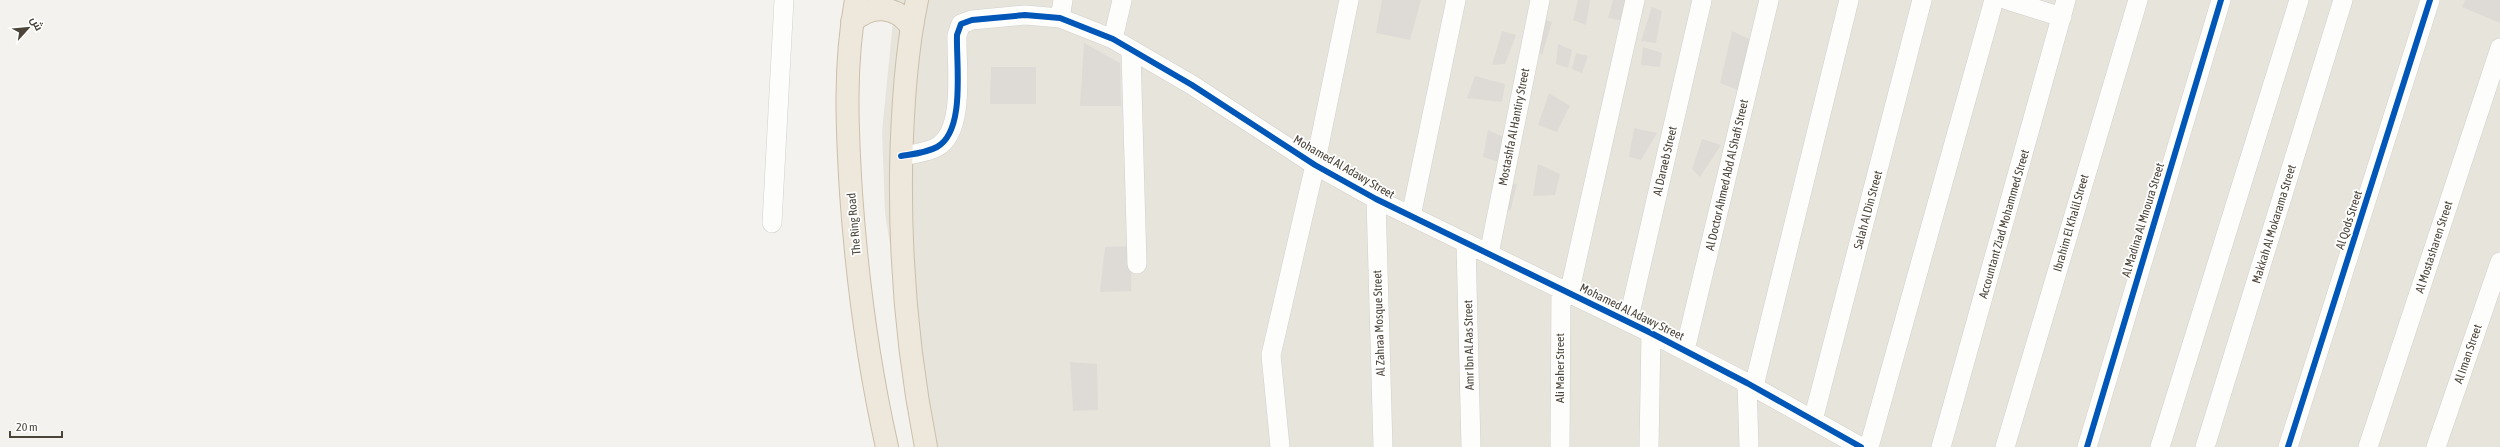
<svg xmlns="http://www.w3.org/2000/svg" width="2500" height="447" font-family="'Asap Condensed',Cairo,sans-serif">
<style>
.residential{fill:#e7e4dc}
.building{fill:#dedbd6}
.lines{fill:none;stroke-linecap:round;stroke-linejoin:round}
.street-casing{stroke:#d2d0cb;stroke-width:20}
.highway-casing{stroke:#ccbfa9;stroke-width:24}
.street{stroke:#fdfdfc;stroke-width:19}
.highway{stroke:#ede8db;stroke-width:22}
.cycleway-casing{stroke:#fff;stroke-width:8}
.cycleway{stroke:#0057b8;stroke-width:6}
.labels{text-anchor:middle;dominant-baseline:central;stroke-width:3.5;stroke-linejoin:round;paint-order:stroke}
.street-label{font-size:12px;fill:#4b4439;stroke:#fff}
</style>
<rect width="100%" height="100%" fill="#f4f2ee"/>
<!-- residential -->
<path class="residential" d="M895 0H2500V447H922L885 213 882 132Z"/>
<!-- building -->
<path class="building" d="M1382 0H1421L1410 40 1376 33Z
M1578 0H1590L1586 25 1573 20Z
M1613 0H1628L1624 21 1608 18Z
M2465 0H2500V23L2462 7Z
M1652 7 1662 11 1656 43 1641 41Z
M1543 19 1552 22 1542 55 1536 50Z
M1502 31 1516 35 1505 64 1492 65Z
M1732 31 1751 40 1740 91 1720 83Z
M1084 43 1120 63 1121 106H1080Z
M1558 44 1572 50 1568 68 1556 64Z
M1643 47 1662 53 1660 67 1641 65Z
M1576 53 1588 56 1582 73 1572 69Z
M991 67H1036V104H990Z
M1475 76 1505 84 1502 102 1467 98Z
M1549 93 1570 106 1557 132 1538 125Z
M1634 128 1657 133 1641 160 1629 157Z
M1488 130 1508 139 1502 163 1483 157Z
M1702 139 1721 145 1700 177 1692 169Z
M1538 164 1560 174 1555 195 1533 196Z
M1517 184 1510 212 1502 202 1506 185Z
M1132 246 1131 291 1100 292 1105 247Z
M1070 362 1097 364 1098 410 1073 411Z"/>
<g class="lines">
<!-- street casing -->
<g class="street-casing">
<path id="street" d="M2007 0 2062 17
M1060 18 1063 0
M1113 39 1122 0
M1131 52 1137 264
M901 156C913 154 926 153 937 147 966 131 956 64 957 35L961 24 972 20 1025 15 1060 18 1113 39 1192 85 1315 165 1376 199 1651 333 1747 383 1861 447
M1376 199 1383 447
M1411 216 1456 0
M772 223 784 0
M1466 243 1471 447
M1489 254 1540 0
M1569 294 1635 0
M1628 322 1702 0
M1685 350 1769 0
M1747 383 1749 447
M1754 386 1849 0
M1813 420 1922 0
M1280 447 1271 355 1315 165 1349 0
M1560 447 1561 290
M1649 447 1651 333
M1869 447 1994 0
M1941 447 2066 0
M2005 447 2138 0
M2087 447 2221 0
M2160 447 2299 0
M2205 447 2343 0
M2288 447 2430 0
M2368 447 2500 48
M2436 447 2500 262"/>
</g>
<!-- highway casing -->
<g class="highway-casing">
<path id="highway" d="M856 0C844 64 847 128 851 193 857 278 868 363 887 447
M917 0C905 56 902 115 901 172 900 265 908 356 926 447
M852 22C871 4 895 5 911 26"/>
</g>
<!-- street -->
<use href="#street" class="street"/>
<!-- highway -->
<use href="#highway" class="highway"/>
<!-- cycleway casing -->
<g class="cycleway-casing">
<path id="cycleway" d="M901 156C913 154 926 153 937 147 966 131 956 64 957 35L961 24 972 20 1025 15 1060 18 1113 39 1192 85 1315 165 1376 199 1651 333 1747 383 1861 447
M2087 447 2221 0
M2288 447 2430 0"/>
</g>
<!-- cycleway -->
<use href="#cycleway" class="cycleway"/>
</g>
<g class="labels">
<!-- street labels -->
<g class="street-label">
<text transform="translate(1514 127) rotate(-79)">Mostashfa Al Hantiry Street</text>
<text transform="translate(1665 161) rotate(-77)">Al Daraeb Street</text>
<text transform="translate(1344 167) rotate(30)">Mohamed Al Adawy Street</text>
<text transform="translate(1727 175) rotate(-77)">Al Doctor Ahmed Abd Al Shafi Street</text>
<text transform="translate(1868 210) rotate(-75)">Salah Al Din Street</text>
<text transform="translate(2143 220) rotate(-73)">Al Madina Al Mnoura Street</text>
<text transform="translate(2349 220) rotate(-72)">Al Qods Street</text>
<text transform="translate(2071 223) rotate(-74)">Ibrahim El Khalil Street</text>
<text transform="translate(854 224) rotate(-95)">The Ring Road</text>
<text transform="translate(2004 224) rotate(-74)">Accountant Ziad Mohammed Street</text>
<text transform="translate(2274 224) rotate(-73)">Makkah Al Mokarama Street</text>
<text transform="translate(2434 247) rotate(-72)">Al Mostasharen Street</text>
<text transform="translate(1632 312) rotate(26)">Mohamed Al Adawy Street</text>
<text transform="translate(1379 323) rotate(-92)">Al Zahraa Mosque Street</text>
<text transform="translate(1469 345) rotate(-91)">Amr Ibn Al Aas Street</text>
<text transform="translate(2468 354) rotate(-71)">Al Iman Street</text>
<text transform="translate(1560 368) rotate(-90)">Ali Maher Street</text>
</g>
</g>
<!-- north arrow -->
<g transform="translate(28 28) rotate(63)" stroke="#ffffff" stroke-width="3" paint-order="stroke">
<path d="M0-3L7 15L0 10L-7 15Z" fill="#4b4439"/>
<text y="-6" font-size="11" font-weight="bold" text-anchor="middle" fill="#4b4439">ش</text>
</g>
<!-- scale -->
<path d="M10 431v6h52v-6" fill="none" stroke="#4b4439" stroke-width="2"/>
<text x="16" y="431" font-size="12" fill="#4b4439" stroke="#ffffff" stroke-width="3" paint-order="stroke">20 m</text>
</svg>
